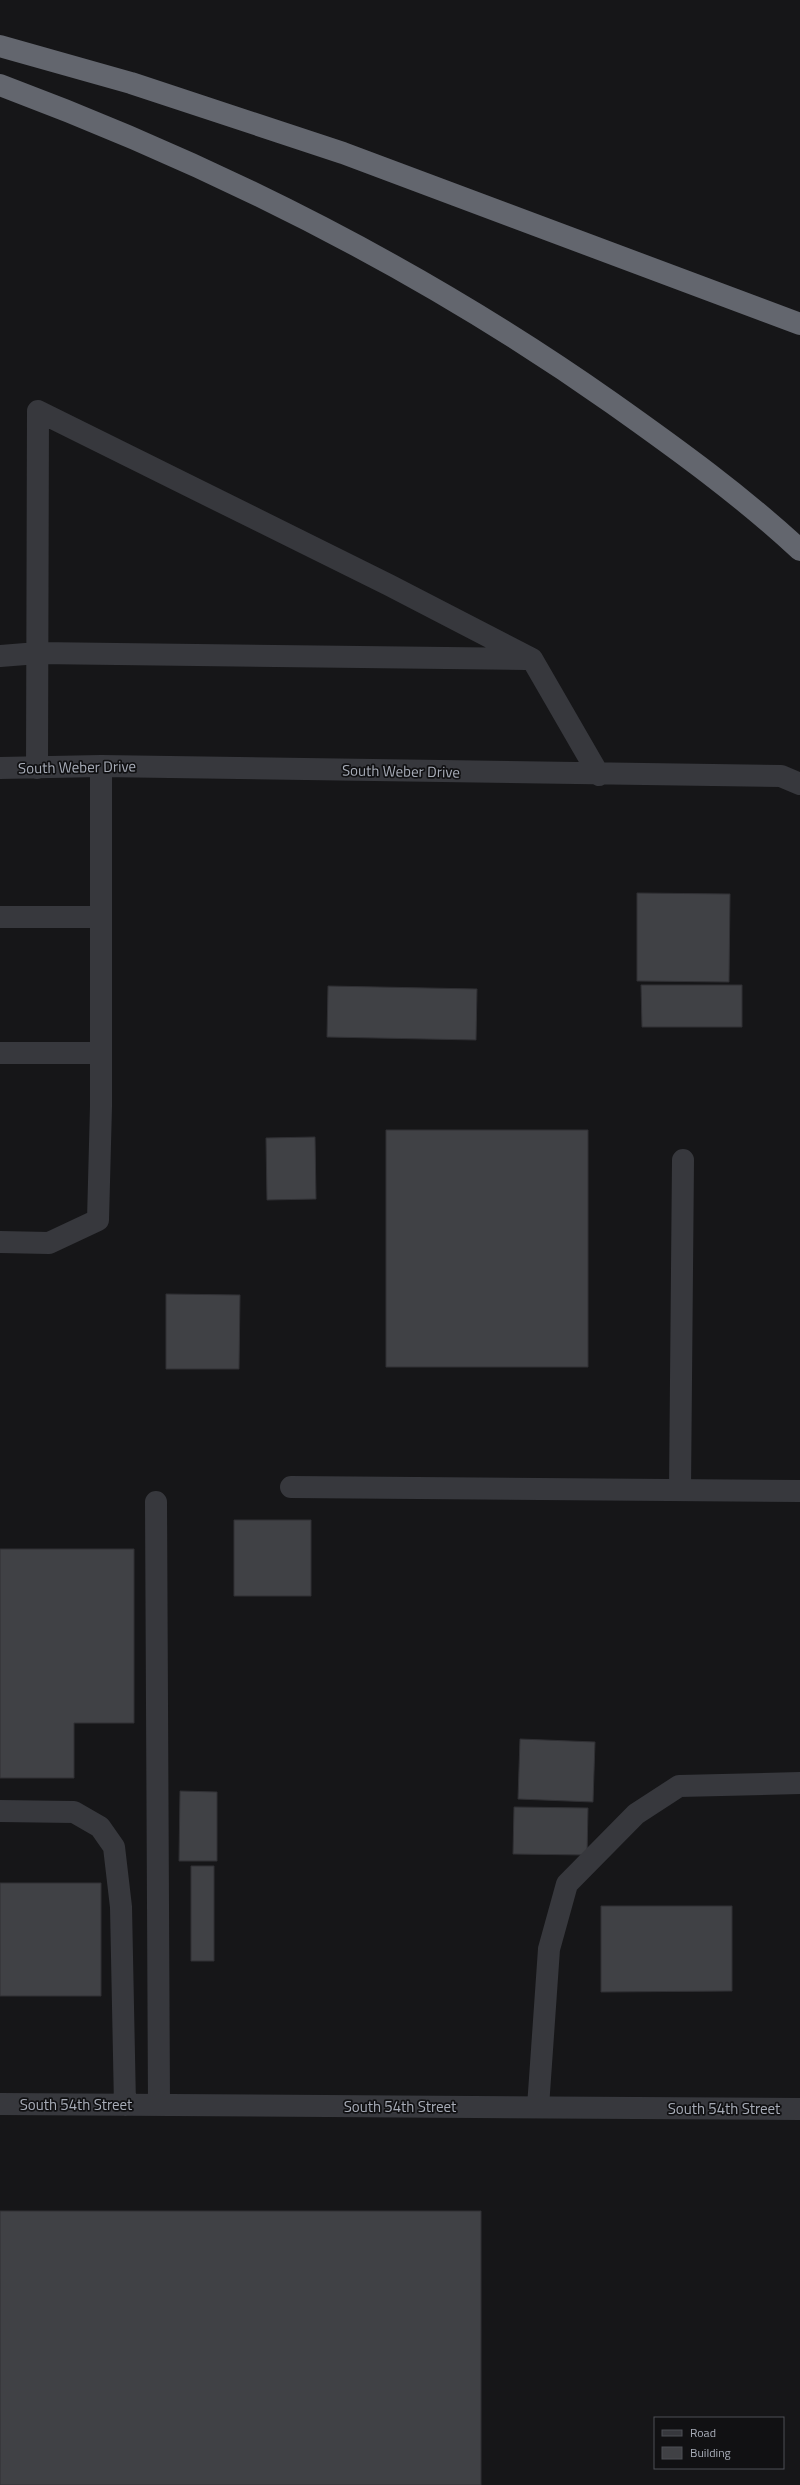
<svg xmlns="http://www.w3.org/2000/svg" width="800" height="2485" font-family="'Titillium Web',sans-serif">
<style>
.building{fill:#404145;stroke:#303034}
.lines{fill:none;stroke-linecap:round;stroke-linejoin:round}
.minor{stroke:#37383d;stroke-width:22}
.highway{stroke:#63666e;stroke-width:22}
.labels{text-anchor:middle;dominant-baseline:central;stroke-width:3.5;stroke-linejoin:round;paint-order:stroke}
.street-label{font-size:15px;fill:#a8adb8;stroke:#111113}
</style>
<rect width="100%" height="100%" fill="#161618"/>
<!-- building -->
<path class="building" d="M637 893 730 894 729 982 637 981Z
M641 985H742V1027H642Z
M328 986 477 989 476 1040 327 1037Z
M386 1130H588V1367H386Z
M315 1137 316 1199 267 1200 266 1138Z
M166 1294 240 1295 239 1369H166Z
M234 1520H311V1596H234Z
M0 1549H134V1723H74V1778H0Z
M520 1739 595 1742 593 1802 518 1799Z
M180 1791 217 1792V1861H179Z
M514 1807 588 1808 587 1855 513 1854Z
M191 1866H214V1961H191Z
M0 1883H101V1996H0Z
M601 1906H732V1991L601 1992Z
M0 2211H481V2485H0Z"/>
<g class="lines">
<!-- minor -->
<path class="minor" d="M0 656 38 653 526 659
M0 768 101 766 781 776 800 784
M37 768 38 411 389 585 532 659 599 775
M0 917H101
M0 1053H101
M0 1242 49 1243 98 1220 101 1106V766
M291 1487 800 1491
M680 1490 683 1160
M156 1502 159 2105
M0 1811 74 1812 100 1827 114 1847 121 1907 125 2105
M0 2104 800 2109
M538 2107 549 1949 567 1884 636 1814 679 1786 800 1783"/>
<!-- highway -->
<path class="highway" d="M0 46 131 83 343 153 800 324
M0 85C217 166 423 270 612 403 677 449 742 496 800 550"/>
</g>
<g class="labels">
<!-- street labels -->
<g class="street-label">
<text transform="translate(77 767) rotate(-1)">South Weber Drive</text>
<text transform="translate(401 771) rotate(1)">South Weber Drive</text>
<text x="76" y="2104">South 54th Street</text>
<text x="400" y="2106">South 54th Street</text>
<text x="724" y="2108">South 54th Street</text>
</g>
</g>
<!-- legend -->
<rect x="654" y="2417" width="130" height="52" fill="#111113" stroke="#4d4f55"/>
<rect x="662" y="2430" width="20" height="6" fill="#37383d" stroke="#4d4f55"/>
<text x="690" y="2437" font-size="12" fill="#a8adb8">Road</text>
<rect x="662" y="2447" width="20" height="12" fill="#404145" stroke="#4d4f55"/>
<text x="690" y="2457" font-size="12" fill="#a8adb8">Building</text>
</svg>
